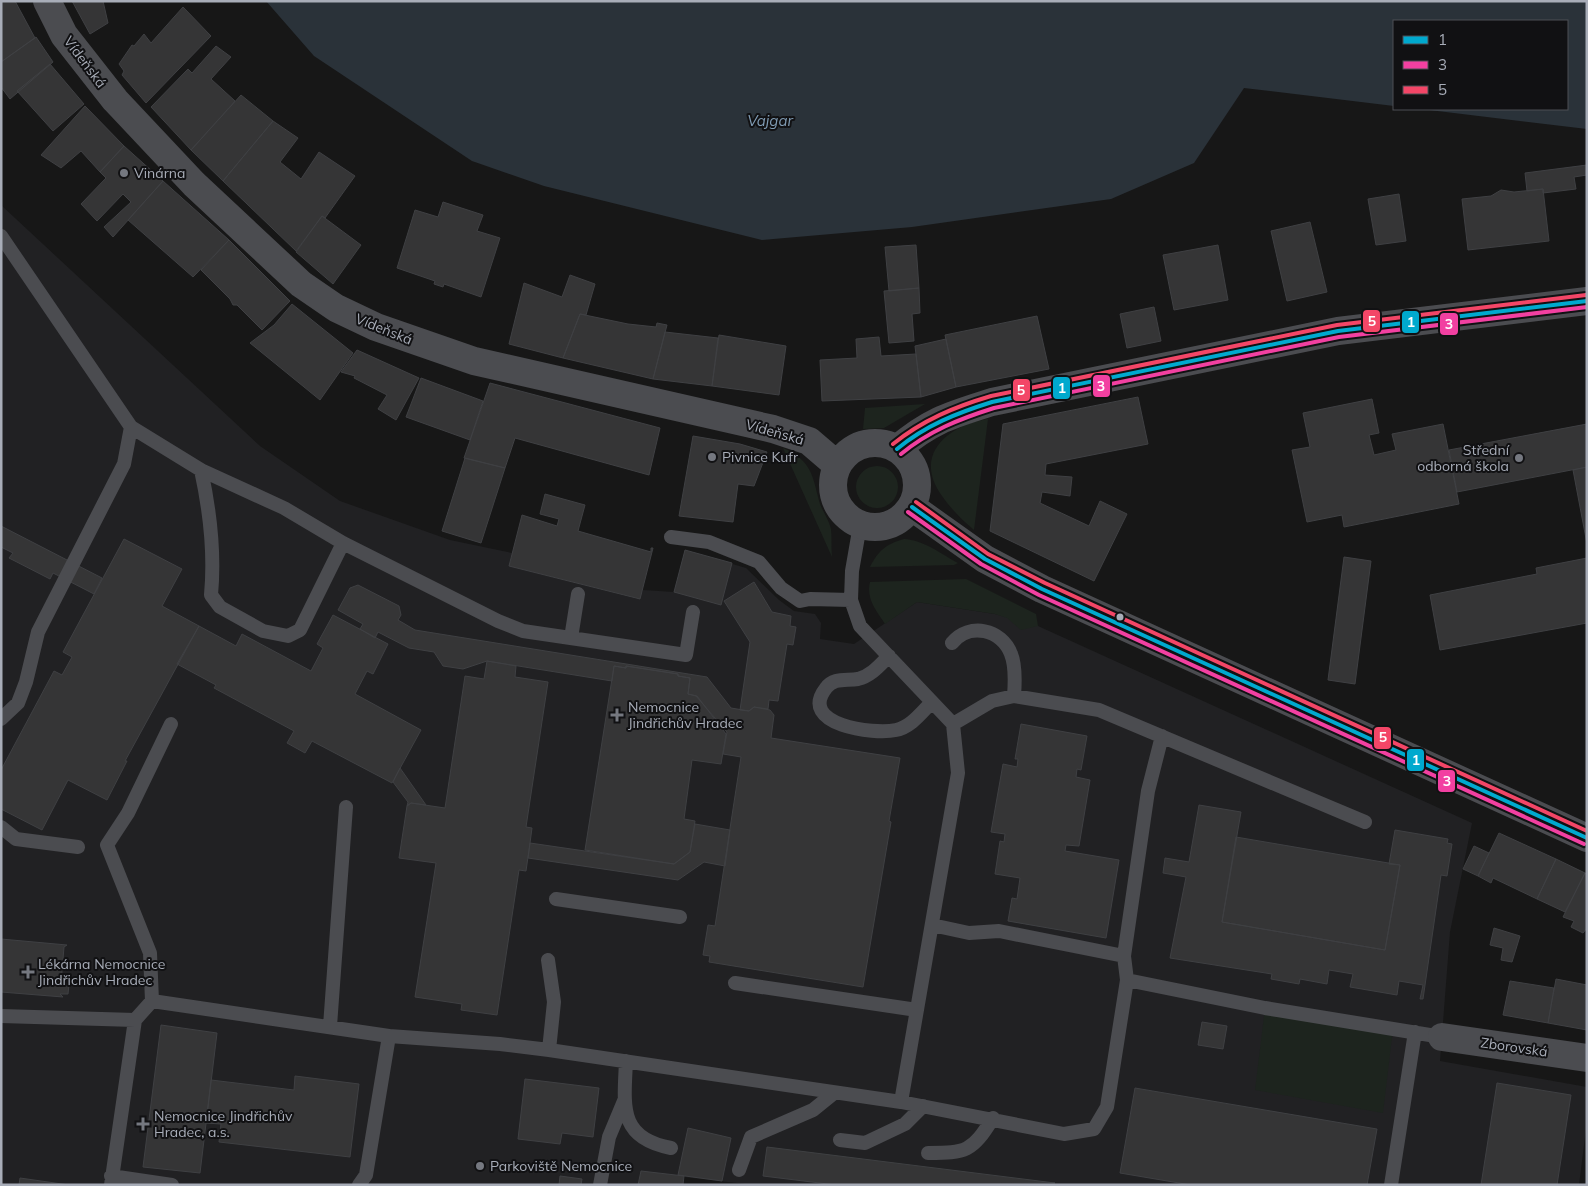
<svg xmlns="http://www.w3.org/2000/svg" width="1588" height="1186" font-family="Mulish,sans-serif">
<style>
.built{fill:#212123}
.green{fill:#1d241e}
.water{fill:#2a3239}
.building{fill:#353536;stroke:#3f4043}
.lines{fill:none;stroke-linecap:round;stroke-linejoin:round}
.lane{stroke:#4b4c50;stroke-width:14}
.street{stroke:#4b4c50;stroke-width:28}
.bus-1-casing{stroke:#111113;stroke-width:8}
.bus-2-casing{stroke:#111113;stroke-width:8}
.bus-3-casing{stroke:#111113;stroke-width:8}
.bus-1{stroke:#00a9ce;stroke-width:4}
.bus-2{stroke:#f240a1;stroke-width:4}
.bus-3{stroke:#f34667;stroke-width:4}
.poi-dot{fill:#757880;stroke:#111113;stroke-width:2}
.bus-dot{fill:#a8adb8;stroke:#111113;stroke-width:2}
.labels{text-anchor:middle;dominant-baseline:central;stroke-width:4;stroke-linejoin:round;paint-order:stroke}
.street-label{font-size:14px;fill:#a8adb8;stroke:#111113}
.poi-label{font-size:14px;fill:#a8adb8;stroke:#111113;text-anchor:start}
.water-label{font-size:15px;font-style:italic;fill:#7f9bb3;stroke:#111113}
.line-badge{stroke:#111113;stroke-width:2}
.badge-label{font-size:14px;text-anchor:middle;font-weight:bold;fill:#fff}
</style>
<rect width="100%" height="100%" fill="#171717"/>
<!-- built -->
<path class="built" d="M1 205 260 446 340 501 450 540 512 553 509 566 638 599 643 590 674 592 685 550 746 568 779 600 794 611 815 614 821 623 820 639 854 644 917 602 995 614 1038 626 1472 823 1450 932 1440 1061 1587 1087V1121L1579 1185H754L641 1172 638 1185H1Z"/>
<!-- green -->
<path class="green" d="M925 404 884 428 863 429 865 408Z
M988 419 974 530C962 520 951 509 942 496 912 455 948 425 988 419Z
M783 448C813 462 812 475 820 504 823 512 829 520 831 529 832 538 831 548 832 557Z
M856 487a21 21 0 1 1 42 0a21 21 0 1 1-42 0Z
M904 539C924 540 941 554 958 563L954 565 870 567C878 551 886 544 904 539Z
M966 579 1036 614 1038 626 1021 630 1007 618 995 614 917 602 885 624C876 610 866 599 870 582Z
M1265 1008 1393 1029 1383 1113 1255 1090Z"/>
<!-- water -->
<path class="water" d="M266 1H1587V129L1421 109H1567V21H1394V106L1244 88 1194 163 1111 199 912 227 762 240 544 186 472 161 314 56Z"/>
<!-- building -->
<path class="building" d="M1 1H15L35 38 1 62Z
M72 1H103L108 23 90 34Z
M183 7 211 36 146 103 122 75 124 71 119 64 132 45 134 46 144 34 151 43Z
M36 37 53 62 10 99 1 87V62Z
M216 46 231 57 211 79 235 101 191 150 151 107 188 69 192 73Z
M50 64 84 104 53 131 17 91Z
M241 95 273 121 223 181 191 150Z
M85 106 124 146 100 172 81 151 61 168 41 155Z
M273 121 298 138 280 162 301 179 319 152 355 176 325 218 322 216 296 251 223 181Z
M124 146 163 181 113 237 104 227 131 202 123 194 97 221 81 204 106 178 100 172Z
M1587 165V175L1574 177 1576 189 1543 193V189L1527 191 1525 173Z
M163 181 229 240 193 277 128 220Z
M1543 189 1549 241 1468 250 1462 199 1491 196 1501 190 1514 192Z
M1399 194 1406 241 1376 245 1368 199Z
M443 202 483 215 477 231 500 238 481 297 444 284 443 287 434 284 435 281 397 268 415 210 438 217Z
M322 216 361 245 333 284 296 252Z
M1310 222 1327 292 1287 301 1271 231Z
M229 240 290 301 262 330 237 305H233L230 299 201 270Z
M916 245 919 288 889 291 885 247Z
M1218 245 1228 300 1174 310 1163 255Z
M570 275 595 284 586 315 580 314 563 358 509 344 524 283 562 297Z
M919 288 920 313 912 314 914 341 889 343 884 291Z
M292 304 353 353 320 400 250 343 274 325Z
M1154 307 1161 341 1127 348 1120 314Z
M580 314 628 324 656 327 657 323 667 325 653 379 563 358Z
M1037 316 1049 369 956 387 945 335Z
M665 332 718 338 712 386 653 379Z
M719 335 786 346 779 395 712 386Z
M879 337 881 356 916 354 921 397 822 401 820 360 857 358 856 339Z
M946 339 956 387 921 397 915 346Z
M357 350 419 378 396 420 378 409 387 395 354 378 355 376 341 372Z
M421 378 483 401 470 440 406 417Z
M490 383 660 428 649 475 515 438 505 468 464 458Z
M1138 397 1148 444 1046 464 1045 475 1072 477 1070 496 1042 492 1040 503 1089 526 1100 501 1127 514 1094 581 990 531 1003 424Z
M1372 399 1379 433 1369 435 1374 455 1396 450 1392 434 1443 424 1459 504 1344 527 1342 515 1307 522 1292 450 1310 447 1303 413Z
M1587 424V467L1457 492 1449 450Z
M693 436 740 444 767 452 754 486 738 484 733 522 679 516Z
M465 458 505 468 481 543 442 531Z
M1587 467V544L1573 470Z
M545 494 585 505 578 531 651 552V548H653L640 599 509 566 522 515 557 526 559 519 540 514Z
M1 526 102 578 94 594 53 573 50 579 9 558 13 553 1 547Z
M124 539 182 569 162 606 199 626 125 761H127L107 800 68 780 42 830 1 809V770L54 671 62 675 72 657 63 652Z
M685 550 732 563 721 605 674 592Z
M1344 557 1371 561 1355 684 1328 680Z
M1587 558V623L1440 650 1430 595 1537 574 1536 568Z
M754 582 772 612 791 616 790 626 796 627 793 645 787 644 778 701 769 700 768 709 754 707 749 711 740 710 750 642 724 601Z
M358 585 399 606 401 615 398 620 415 630 707 677 731 708 749 711 754 707 770 710 774 715 771 738 900 758 889 821 891 822 863 987 709 962 710 956 703 955 708 925 715 926 741 757 723 754 727 732 696 696 688 694 690 678 678 676V674L626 666V668L614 666 612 681 487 661 463 669 443 666 434 652 409 648 378 632 375 638 360 629 363 624 338 610 350 588Z
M333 615 388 644 373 674 367 671 355 694 421 730 392 783 312 741 305 753 287 743 294 731 214 688 216 685 177 664 199 626 236 646 242 634 311 671 323 648 317 644Z
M487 661 516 666 515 677 548 682 526 827 532 828 530 843 526 871 519 870 497 1015 461 1010 462 1004 415 997 436 863 399 858 407 806 411 803 445 808 465 676 484 679Z
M614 666 626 668V666L678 674V676L690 678 688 694 697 696 726 734 721 764 692 760 684 819 695 821 690 852 674 864 585 850Z
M1021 724 1087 736 1081 770 1077 769 1076 777 1090 780 1079 846 1066 845 1065 851 1119 860 1106 938 1008 921 1012 898 1017 899 1020 878 995 874 1000 841 1004 842 1005 834 991 832 1003 764 1017 767 1018 759H1015Z
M400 768 426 805 411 803 407 806 408 802 393 782Z
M1199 805 1241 812 1222 922 1385 950 1400 865 1389 864 1395 830 1448 839 1447 843 1452 844 1447 876 1441 875 1423 999H1420L1423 985 1399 981 1397 995 1350 987 1353 974 1329 970 1327 984 1300 979 1299 984 1271 979 1272 974 1170 958 1186 877 1163 873 1165 858 1189 862Z
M695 824 730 830 725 866 704 862 678 880 528 858 530 843 674 864 690 852Z
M1499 833 1556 859 1537 899 1493 878 1491 883 1478 876Z
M1236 837 1400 865 1385 950 1222 922Z
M1474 846 1489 853 1478 876 1463 869Z
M1556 859 1585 873 1565 912 1537 899Z
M1585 873 1587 874V928L1583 933 1571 927 1574 921 1563 917Z
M1494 928 1520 936 1512 962 1501 960 1503 948 1490 945Z
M1 939 67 945 64 947 61 983 69 984 68 994H60L63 997 1 992Z
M1556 979 1587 985V1030L1548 1023Z
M1510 981 1554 988 1548 1023 1503 1015Z
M1202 1022 1227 1026 1223 1049 1198 1045Z
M161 1025 217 1033 200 1173 143 1167Z
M295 1076 359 1084 350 1157 219 1142 221 1124 206 1123 211 1080 294 1090Z
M525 1079 599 1088 593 1137 562 1133 560 1144 518 1139Z
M1497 1083 1571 1095 1557 1185H1481Z
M1135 1088 1377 1129 1367 1185H1191L1120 1173Z
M688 1128 731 1138 722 1181 678 1175Z
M767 1147 1055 1183 836 1185 763 1176Z
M641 1171 684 1176 683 1185H638Z
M560 1176 582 1179 581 1185H559Z
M20 1178 69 1185H70H19Z"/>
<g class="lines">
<!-- lane -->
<path class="lane" d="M1 236 131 427 124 464 38 632 26 682 18 703 1 719
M131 427 201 470 284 508 343 543 498 621 523 631 686 655 693 612
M201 470C210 511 215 552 211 595L220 607 263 631 288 636 300 630 343 543
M860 525 852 571 851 600 860 626 953 724 958 773 901 1102
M671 537 709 542 759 562 781 588 800 601 810 599 851 600
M571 638 578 594
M952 643C969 622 1002 629 1011 654 1016 666 1015 683 1014 696
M889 656C880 665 871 676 858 679 846 681 834 677 826 688 797 725 874 735 896 730 911 727 921 713 932 702
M953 724 992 701 1014 696 1099 710 1365 822
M1 827 16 839 78 847
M556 899 680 917
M932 925 969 933 999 931 1124 956
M548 960 554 1002 549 1050
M1127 980 1265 1008 1442 1037
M735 983 917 1010
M152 1001 389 1036 500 1044 549 1050 901 1102 1064 1134 1094 1129 1107 1107 1127 980 1124 956 1148 791 1162 736
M1 1016 135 1020
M330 1026 346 807
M626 1061C624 1106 618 1138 671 1148
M840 1140 865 1143 905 1124 923 1106
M928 1153C966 1153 972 1152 993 1118
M739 1170 751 1137 813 1110 834 1093
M111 1176 172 1185
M111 1185 135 1020 152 1001 150 953 107 845 128 813 171 724
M359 1185 366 1175 389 1036
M600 1185 609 1137 624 1101
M1391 1185 1415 1032"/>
<!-- street -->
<path class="street" d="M47 1 64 35 115 100 194 184 301 284 336 308 376 327 474 361 773 429 809 441 837 465
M833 485a42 42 0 1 1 84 0a42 42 0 1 1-84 0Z
M897 449C931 420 951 415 992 402L1338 331 1587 301
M912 507 985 559 1042 589 1587 838
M1442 1037 1587 1058"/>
<!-- bus-1 casing -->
<g class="bus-1-casing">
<path id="bus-1" d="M897 449C926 425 957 413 992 402L1338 331 1587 301
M912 507 985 559 1042 589 1587 838"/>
</g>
<!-- bus-2 casing -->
<g class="bus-2-casing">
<path id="bus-2" d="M901 454C929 431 959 419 994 408L1339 337 1587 307
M908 512 981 564 1039 595 1584 844"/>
</g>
<!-- bus-3 casing -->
<g class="bus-3-casing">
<path id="bus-3" d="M893 444C923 420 954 407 991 396L1337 325 1586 295
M916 502 988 554 1045 583 1587 831"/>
</g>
<!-- bus-1 -->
<use href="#bus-1" class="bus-1"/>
<!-- bus-2 -->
<use href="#bus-2" class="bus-2"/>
<!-- bus-3 -->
<use href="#bus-3" class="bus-3"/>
</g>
<!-- markers -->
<g class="poi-dot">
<circle cx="124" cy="173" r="5"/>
<circle cx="712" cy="457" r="5"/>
<circle cx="1519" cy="458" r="5"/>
<path d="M614.5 707.5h5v5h5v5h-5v5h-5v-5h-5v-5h5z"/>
<path d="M25.5 964.5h5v5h5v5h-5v5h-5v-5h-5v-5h5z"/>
<path d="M140.5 1116.5h5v5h5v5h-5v5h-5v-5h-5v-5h5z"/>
<circle cx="480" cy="1166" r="5"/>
</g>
<circle class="bus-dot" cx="1120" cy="617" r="4.5"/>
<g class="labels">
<!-- street labels -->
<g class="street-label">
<text transform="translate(85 62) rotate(53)">Vídeňská</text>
<text transform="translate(384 329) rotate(22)">Vídeňská</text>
<text transform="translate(775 432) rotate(16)">Vídeňská</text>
<text transform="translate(1514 1047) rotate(8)">Zborovská</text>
</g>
<!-- poi labels -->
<g class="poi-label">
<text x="134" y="173">Vinárna</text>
<text x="1509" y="450" text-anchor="end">Střední<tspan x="1509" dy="16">odborná škola</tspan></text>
<text x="722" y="457">Pivnice Kufr</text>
<text x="628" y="707">Nemocnice<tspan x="628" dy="16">Jindřichův Hradec</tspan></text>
<text x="38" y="964">Lékárna Nemocnice<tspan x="38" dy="16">Jindřichův Hradec</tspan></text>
<text x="154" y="1116">Nemocnice Jindřichův<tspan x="154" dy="16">Hradec, a.s.</tspan></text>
<text x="490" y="1166">Parkoviště Nemocnice</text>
</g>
<!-- water labels -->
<g class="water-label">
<text x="770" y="120">Vajgar</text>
</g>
</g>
<g class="line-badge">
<rect x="1362" y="309" width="19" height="24" rx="5" fill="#f34667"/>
<rect x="1401" y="310" width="19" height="24" rx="5" fill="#00a9ce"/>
<rect x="1439" y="312" width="20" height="24" rx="5" fill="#f240a1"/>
<rect x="1092" y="374" width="19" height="24" rx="5" fill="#f240a1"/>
<rect x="1052" y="376" width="19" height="24" rx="5" fill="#00a9ce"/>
<rect x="1012" y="378" width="19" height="24" rx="5" fill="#f34667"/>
<rect x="1373" y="726" width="19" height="24" rx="5" fill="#f34667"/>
<rect x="1406" y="748" width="19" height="24" rx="5" fill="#00a9ce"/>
<rect x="1437" y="769" width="19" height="24" rx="5" fill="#f240a1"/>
</g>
<g class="badge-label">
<text x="1372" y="326">5</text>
<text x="1411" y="327">1</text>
<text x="1449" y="329">3</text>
<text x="1101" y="391">3</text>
<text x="1062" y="393">1</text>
<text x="1021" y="395">5</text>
<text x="1383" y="742">5</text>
<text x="1416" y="765">1</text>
<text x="1447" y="786">3</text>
</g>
<!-- border -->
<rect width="1588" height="1186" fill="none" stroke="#a8adb8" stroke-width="5"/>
<!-- legend -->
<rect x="1393" y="20" width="175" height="90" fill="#111113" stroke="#4d4f55"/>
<rect x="1403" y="36" width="25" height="8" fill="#00a9ce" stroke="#4d4f55"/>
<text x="1438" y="45" font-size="15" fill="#a8adb8">1</text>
<rect x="1403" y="61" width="25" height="8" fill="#f240a1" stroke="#4d4f55"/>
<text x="1438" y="70" font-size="15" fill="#a8adb8">3</text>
<rect x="1403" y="86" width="25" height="8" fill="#f34667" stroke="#4d4f55"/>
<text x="1438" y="95" font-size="15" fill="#a8adb8">5</text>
</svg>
